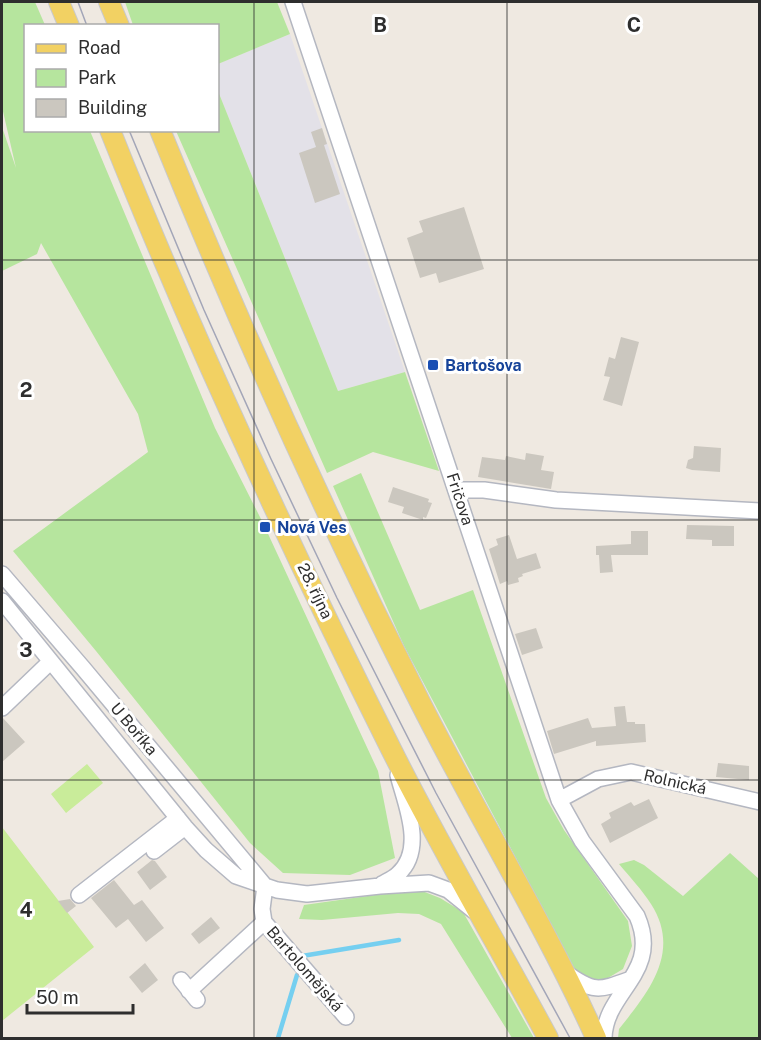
<svg xmlns="http://www.w3.org/2000/svg" width="761" height="1040" font-family="'Public Sans',sans-serif">
<style>
.industrial{fill:#e3e1e8}
.green{fill:#b6e59e}
.pitch{fill:#c9ec9a}
.lines{fill:none;stroke-linecap:round;stroke-linejoin:round}
.stream{stroke:#75cff0;stroke-width:4.5}
.building{fill:#cbc7bf}
.minor-casing{stroke:#b4b7c1;stroke-width:18}
.major-casing{stroke:#c9c9c9;stroke-width:22}
.minor{stroke:#fff;stroke-width:15}
.major{stroke:#f2d163;stroke-width:20}
.tram{stroke:#a3a6b8;stroke-width:1.5}
.grid{fill:none;stroke:#2e2e2e;stroke-width:1.5;stroke-opacity:0.55}
.transit-dot{fill:#1a4fb4;stroke:#fff;stroke-width:2}
.labels{text-anchor:middle;dominant-baseline:central;stroke-width:6;stroke-linejoin:round;paint-order:stroke}
.transit-label{font-size:16px;font-weight:bold;fill:#164399;stroke:#fff;text-anchor:start}
.street-label{font-size:16px;fill:#2e2e2e;stroke:#fff}
.grid-label{font-size:20px;text-anchor:middle;font-weight:bold;fill:#2e2e2e;stroke:#fff;stroke-width:6;stroke-linejoin:round;paint-order:stroke}
</style>
<rect width="100%" height="100%" fill="#efe9e1"/>
<!-- industrial -->
<path class="industrial" d="M290 34 405 372 338 391 218 91V64Z"/>
<!-- green -->
<path class="green" d="M2 2H35L45 25 26 26V130L90 131 215 428 263 523 378 771 395 858 350 875 283 873 250 843 96 651 13 551 148 452 138 414 41 243 37 254 2 271V127L16 168 2 107Z
M125 2H277L290 34 218 64V26L133 25Z
M218 91 338 391 405 372 439 471 373 452 327 473 176 131 218 130Z
M361 473 420 610 473 590 546 798 564 830 628 921 632 946 623 969 603 981 586 978 574 968 404 646 333 486Z
M730 853 759 879V1038H618L619 1029C648 993 682 952 651 904 642 890 630 877 619 864L634 860 644 865 683 896Z
M417 889 440 898 463 912 534 1038H512L441 924 419 914 398 913 322 920 299 919 304 905Z"/>
<!-- pitch -->
<path class="pitch" d="M87 764 103 783 66 813 51 794Z
M2 827 94 947 2 1021Z"/>
<g class="lines">
<!-- stream -->
<path class="stream" d="M302 956 399 940
M278 1038 297 975"/>
</g>
<!-- building -->
<path class="building" d="M322 128 327 144 324 145 340 194 315 203 299 153 316 147 311 132Z
M464 207 484 269 439 283 436 273 420 278 407 238 423 232 419 221Z
M621 337 639 342 622 406 603 400 610 377 604 376 609 357 615 359Z
M694 446 721 448 720 472 692 470 686 468 688 460 693 458Z
M526 453 544 456 541 470 554 472 551 489 478 477 482 457 505 460 506 456 525 460Z
M393 487 429 499 428 502 432 503 426 518 423 517V520L402 513 404 507 388 502Z
M687 525 734 526V546H712V540L686 539Z
M631 531H648V555H611L613 572 600 573 599 555H596V546L631 544Z
M509 535 517 559 536 553 541 568 522 574 523 576 518 578 519 582 508 585 507 581 500 584 489 549 498 545 496 539Z
M536 628 543 648 522 655 515 634Z
M625 706 627 722H635V724H645L646 742 596 746V741L554 754 547 731 588 718 592 728 616 726 614 707Z
M2 717 25 742 2 762Z
M718 763 749 766V780L716 777Z
M649 799 658 818 610 843 601 824 611 818 609 813 631 802 634 806Z
M152 860 155 861 167 877 150 890 137 872Z
M114 880 134 905 142 900 164 928 146 942 128 919 116 928 91 898Z
M70 899 76 906 67 913 58 901Z
M211 917 220 928 199 944 191 934Z
M145 963 158 980 142 993 129 977Z"/>
<g class="lines">
<!-- minor casing -->
<g class="minor-casing">
<path id="minor" d="M293 2 559 800 582 841 637 916C662 973 605 991 604 1038
M457 490H484L556 500 760 511
M2 574 83 668 265 886
M2 601 185 827 206 850 236 876 277 890 307 894 380 886 429 883 448 890 474 911
M2 708 50 662
M559 800 598 779 631 772 760 802
M154 851 185 827
M382 884C387 881 394 878 398 874 426 849 405 803 398 775
M265 886 262 909 264 922 346 1017
M79 895 178 818
M565 972C594 993 598 991 631 979
M181 980 197 1000
M189 991 264 922"/>
</g>
<!-- major casing -->
<g class="major-casing">
<path id="major" d="M59 2 69 26
M109 2 119 26
M110 130C194 341 290 547 391 749 440 847 496 942 548 1038
M160 130C239 325 325 515 420 702 477 815 544 923 596 1038"/>
</g>
<!-- minor -->
<use href="#minor" class="minor"/>
<!-- major -->
<use href="#major" class="major"/>
<!-- tram -->
<path class="tram" d="M78 2 87 26
M129 130 204 310 271 459 337 598 436 793 570 1038"/>
</g>
<!-- grid -->
<path class="grid" d="M254 2V1038M507 2V1038M2 260H760M2 520H760M2 780H760"/>
<!-- markers -->
<g class="transit-dot">
<rect x="427" y="359" width="12" height="12" rx="3"/>
<rect x="259" y="521" width="12" height="12" rx="3"/>
</g>
<g class="labels">
<!-- transit labels -->
<g class="transit-label">
<text x="445" y="365">Bartošova</text>
<text x="277" y="527">Nová Ves</text>
</g>
<!-- street labels -->
<g class="street-label">
<text transform="translate(460 499) rotate(72)">Fričova</text>
<text transform="translate(315 591) rotate(64)">28. října</text>
<text transform="translate(134 729) rotate(50)">U Boříka</text>
<text transform="translate(675 782) rotate(13)">Rolnická</text>
<text transform="translate(305 969) rotate(49)">Bartolomějská</text>
</g>
</g>
<g class="grid-label">
<text x="380" y="32">B</text>
<text x="634" y="32">C</text>
<text x="26" y="397">2</text>
<text x="26" y="657">3</text>
<text x="26" y="917">4</text>
</g>
<!-- border -->
<rect width="761" height="1040" fill="none" stroke="#2e2e2e" stroke-width="6"/>
<!-- legend -->
<rect x="24" y="24" width="195" height="108" fill="#ffffff" stroke="#ababab" stroke-width="1.5"/>
<rect x="36" y="44" width="30" height="9" fill="#f2d163" stroke="#ababab" stroke-width="1.5"/>
<text x="78" y="54" font-size="18" fill="#2e2e2e">Road</text>
<rect x="36" y="69" width="30" height="18" fill="#b6e59e" stroke="#ababab" stroke-width="1.5"/>
<text x="78" y="84" font-size="18" fill="#2e2e2e">Park</text>
<rect x="36" y="99" width="30" height="18" fill="#cbc7bf" stroke="#ababab" stroke-width="1.5"/>
<text x="78" y="114" font-size="18" fill="#2e2e2e">Building</text>
<!-- scale -->
<path d="M27 1004v9h106v-9" fill="none" stroke="#2e2e2e" stroke-width="3"/>
<text x="36" y="1004" font-size="18" fill="#2e2e2e" stroke="#ffffff" stroke-width="4.5" paint-order="stroke">50 m</text>
</svg>
